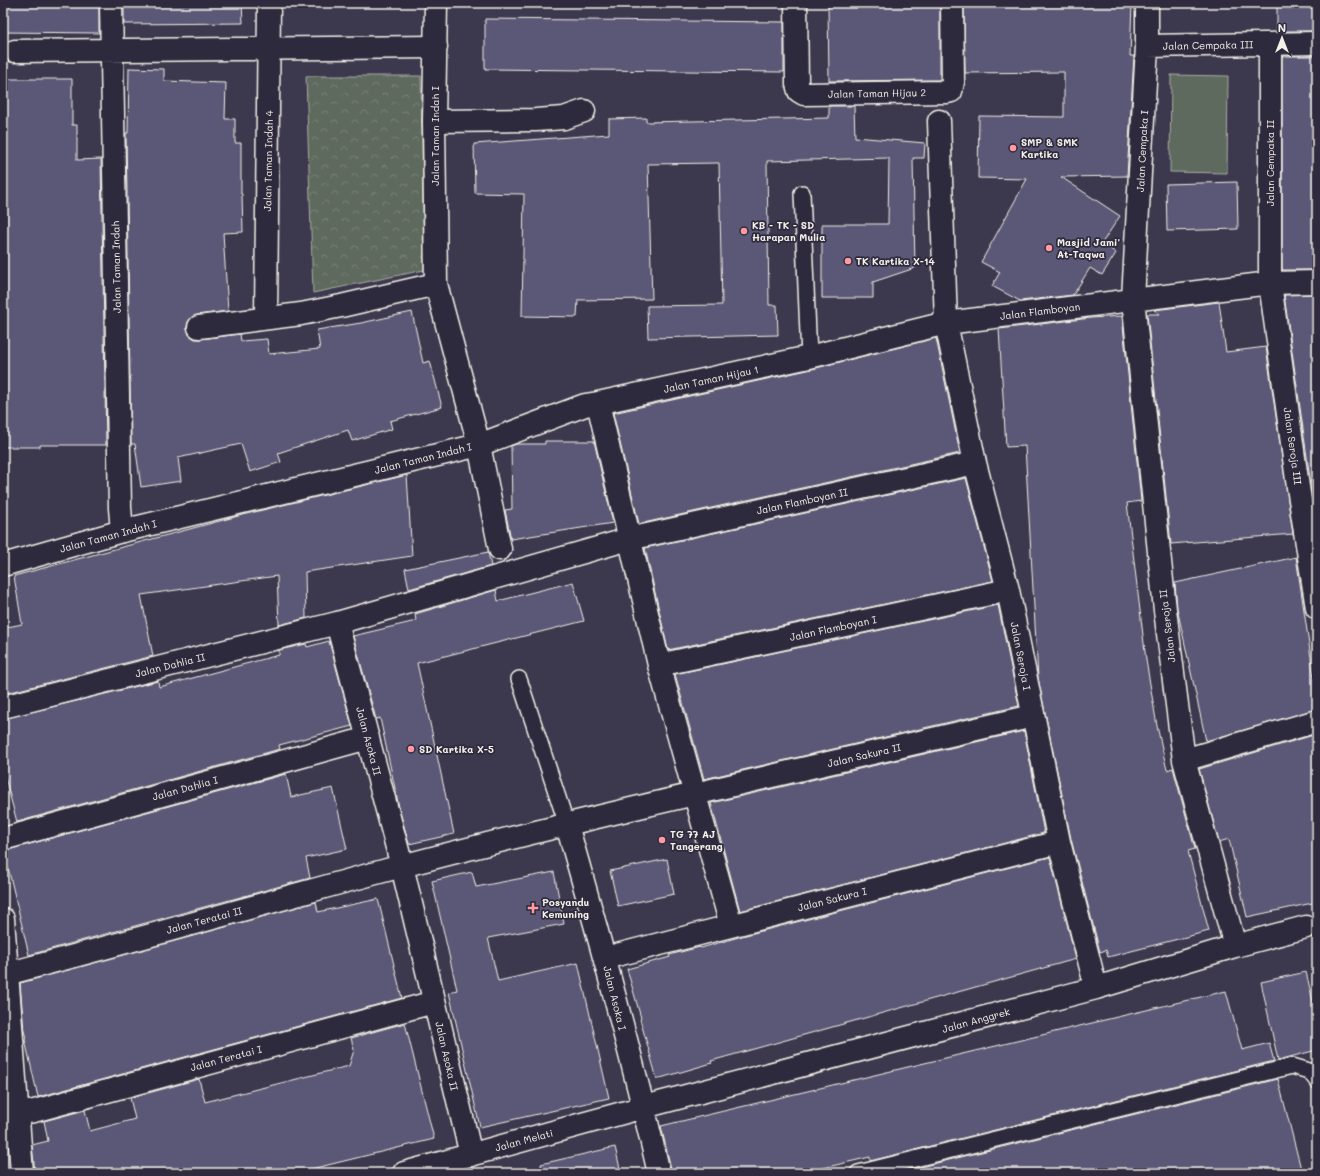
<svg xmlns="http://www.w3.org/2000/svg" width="1320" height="1176" font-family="Mali,sans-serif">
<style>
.park{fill:url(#park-crowns);stroke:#aaaea4}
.garden{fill:#5f6a5f;stroke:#aaaea4}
.building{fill:#5a5976;stroke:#f4f1e8}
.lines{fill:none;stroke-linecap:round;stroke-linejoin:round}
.service-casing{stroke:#f4f1e8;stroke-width:18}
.minor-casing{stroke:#f4f1e8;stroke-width:25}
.tertiary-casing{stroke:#f4f1e8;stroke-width:25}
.service{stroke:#2f2a3d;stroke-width:15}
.minor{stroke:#2f2a3d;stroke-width:22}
.tertiary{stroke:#2f2a3d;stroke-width:22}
.poi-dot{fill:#ff9aa2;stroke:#2f2a3d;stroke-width:1.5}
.labels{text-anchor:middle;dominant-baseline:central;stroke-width:3.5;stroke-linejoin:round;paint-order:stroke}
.street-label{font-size:10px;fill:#f4f1e8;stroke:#2f2a3d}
.poi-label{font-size:10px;font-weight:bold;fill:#f4f1e8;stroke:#2f2a3d;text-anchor:start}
</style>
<defs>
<pattern id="park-crowns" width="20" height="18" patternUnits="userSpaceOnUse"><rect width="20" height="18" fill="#5f6a5f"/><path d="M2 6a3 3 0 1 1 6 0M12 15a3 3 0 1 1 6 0" fill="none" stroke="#778076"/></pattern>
</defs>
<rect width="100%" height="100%" fill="#3c384e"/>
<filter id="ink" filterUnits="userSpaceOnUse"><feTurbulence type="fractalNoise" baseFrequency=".025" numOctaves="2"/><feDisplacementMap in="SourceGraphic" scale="8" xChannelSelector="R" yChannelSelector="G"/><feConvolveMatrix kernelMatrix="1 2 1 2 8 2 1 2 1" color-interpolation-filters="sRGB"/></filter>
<g filter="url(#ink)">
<!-- park -->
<path class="park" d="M306 76H421L424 270 313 293Z"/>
<!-- garden -->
<path class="garden" d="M1171 75 1228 76 1227 173 1170 172Z"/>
<!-- building -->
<path class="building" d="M3 3H99V33L3 32Z
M124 3H242L243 23 124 24Z
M828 3H940V80L829 81Z
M964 3H1132L1130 56H1134L1127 176 1061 177 1120 216 1102 243 1116 253 1102 275 1090 268 1073 295 1020 301 992 286 1000 272 981 262 1027 179 978 178 979 116 1064 117V72L965 73Z
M1277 3H1317V31H1277Z
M485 19 784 22V72L485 69Z
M1282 56H1317V270H1282Z
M129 68 164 69V81L226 83 225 119H235V143H241V194H242L243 232 223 233 228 311 197 315 192 317 188 322 187 328 189 335 195 339H201L240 334 241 341 267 339 269 354 320 349 317 330 361 323 412 312 423 363 430 361 442 407 390 421 392 429 352 441 348 430 278 453 281 462 250 472 241 444 178 458 181 481 141 487 135 444H131L126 133H128Z
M3 79H72V125H77V160L101 159 106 445H40V447H3Z
M829 106H854L855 137 925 143 924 158H913L915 268 873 282V298H822V224H888L889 158 767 161 769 305H777L778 335 648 338 647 306 722 305 719 163 648 164 652 299 578 300 577 317 522 316 524 194 475 193 474 144 609 134V119L646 118V122L829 118Z
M1237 182 1238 229 1167 231 1166 184Z
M1317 294V527L1284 295Z
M1219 302 1226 352 1266 347 1293 534 1171 544 1147 314H1160L1154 310Z
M1122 316 1141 501 1127 503 1146 660 1157 726 1167 770 1173 768 1195 849 1188 851 1209 931 1108 957 1106 950 1100 952 1071 839 1038 678 1025 446 1006 447 999 329 1091 318Z
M936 338 960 453 639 524 613 413 812 369Z
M545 441H594L613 523 511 539 505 510 512 509 511 446 517 444H545Z
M407 475 412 556 305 572 306 618 279 625 277 576 141 595 153 656 3 694V628L22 624 14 576 242 515Z
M966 478 993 581 668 650 645 548Z
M488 552 491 566 409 589 405 569Z
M1296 557 1317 698V709L1206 741 1177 608 1175 583Z
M573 582 584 621 417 663 454 834 409 844 400 812 380 718 376 719 353 636 416 621 415 614 496 590 498 601Z
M998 605 1019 706 704 779 675 674Z
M329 641 352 726 279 745 280 749 17 822 3 770V719L158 681 159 687 279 655V650L306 644 307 647Z
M1024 731 1044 833 740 911 711 803Z
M1317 734V902L1247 917 1229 839 1219 842 1199 769Z
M286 774 291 797 333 788 347 849 306 858 310 878 29 955 4 851Z
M1050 857 1076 959 811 1033 711 1061 712 1063 657 1079 640 1019 641 1018 627 969 670 957 669 955 700 947 701 948 742 936Z
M667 859 674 894 618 906 610 871Z
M472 872 476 887 554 872 564 924 488 938 498 981 578 963 609 1098 480 1127 449 992 457 990 432 881Z
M378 899 402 998 38 1097 25 1040 26 1038 24 1031 20 983 316 902 318 912Z
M1306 972 1317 1018V1050L1278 1060 1261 982Z
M1226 991 1242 1050 1269 1043 1274 1061 870 1161V1157L802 1173H672L661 1126Z
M405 1023 434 1139 295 1173H35L32 1145 48 1141 44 1121 85 1110 90 1131 135 1119 130 1098 199 1079 205 1102 349 1066 354 1050 351 1038Z
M1278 1079 1302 1173H896Z
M615 1147 621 1173H542L541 1164Z"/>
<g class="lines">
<!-- service casing -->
<g class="service-casing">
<path id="service" d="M802 193 809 357
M519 679 567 825
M858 1173 1292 1066 1309 1071 1317 1081"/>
</g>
<!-- minor casing -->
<g class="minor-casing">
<path id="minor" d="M111 3 120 508 122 531
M796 3 797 84 799 91 804 94 947 92 951 91 953 82 952 3
M1147 3V46L1133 299 1165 610 1184 760 1235 946
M1270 44V283L1298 487 1317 608
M1147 46 1317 43
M15 51 436 47
M434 121 536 120 564 118 584 111
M939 121 946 323 975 463 1008 590 1059 842 1096 988
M266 318 269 3
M199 327 301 314 341 306 436 284
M598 403 659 665 731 925
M500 549 479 445 585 405 598 403 809 357 946 323 1270 283 1317 282
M659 665 1008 590
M3 707 337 623
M1184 760 1317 721
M567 825C600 940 632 1056 659 1173
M3 839 368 738
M605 958 1059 842
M6 974C139 940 270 901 402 866 611 811 822 765 1033 716
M18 1114 34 1111 434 1002
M471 1155 402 866 337 623 629 539 975 463
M404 1173 644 1107 1096 988 1235 946 1306 927"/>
</g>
<!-- tertiary casing -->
<g class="tertiary-casing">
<path id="tertiary" d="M3 565 122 531 479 445 436 284 434 121 436 3
M3 919 22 1173"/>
</g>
<!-- service -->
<use href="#service" class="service"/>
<!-- minor -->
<use href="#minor" class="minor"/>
<!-- tertiary -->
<use href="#tertiary" class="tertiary"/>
</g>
</g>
<!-- markers -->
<g class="poi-dot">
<circle cx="1013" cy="148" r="4"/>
<circle cx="744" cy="231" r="4"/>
<circle cx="1049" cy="248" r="4"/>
<circle cx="848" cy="261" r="4"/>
<circle cx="411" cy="749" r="4"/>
<circle cx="662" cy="840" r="4"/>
<path d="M531 902h4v4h4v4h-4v4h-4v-4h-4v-4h4z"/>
</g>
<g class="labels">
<!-- street labels -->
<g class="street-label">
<text transform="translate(1208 45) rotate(-1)">Jalan Cempaka III</text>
<text transform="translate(877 93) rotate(-1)">Jalan Taman Hijau 2</text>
<text transform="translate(435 136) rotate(-90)">Jalan Taman Indah I</text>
<text transform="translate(1142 151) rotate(-87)">Jalan Cempaka I</text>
<text transform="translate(268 161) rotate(-89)">Jalan Taman Indah 4</text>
<text transform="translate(1270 163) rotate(-90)">Jalan Cempaka II</text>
<text transform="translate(116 267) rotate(-91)">Jalan Taman Indah</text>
<text transform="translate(1040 311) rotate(-7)">Jalan Flamboyan</text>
<text transform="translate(711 379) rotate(-12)">Jalan Taman Hijau 1</text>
<text transform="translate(1293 446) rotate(82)">Jalan Seroja III</text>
<text transform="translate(423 458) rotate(-14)">Jalan Taman Indah I</text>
<text transform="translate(802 501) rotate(-12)">Jalan Flamboyan II</text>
<text transform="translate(108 536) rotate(-15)">Jalan Taman Indah I</text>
<text transform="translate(1167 626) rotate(-97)">Jalan Seroja II</text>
<text transform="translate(833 628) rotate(-12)">Jalan Flamboyan I</text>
<text transform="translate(1021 656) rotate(79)">Jalan Seroja I</text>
<text transform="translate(170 665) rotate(-14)">Jalan Dahlia II</text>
<text transform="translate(369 741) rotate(75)">Jalan Asoka II</text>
<text transform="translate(864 755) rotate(-13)">Jalan Sakura II</text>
<text transform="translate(185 788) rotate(-15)">Jalan Dahlia I</text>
<text transform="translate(832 899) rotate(-14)">Jalan Sakura I</text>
<text transform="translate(204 920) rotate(-15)">Jalan Teratai II</text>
<text transform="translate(615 998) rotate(76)">Jalan Asoka I</text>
<text transform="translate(976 1020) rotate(-15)">Jalan Anggrek</text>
<text transform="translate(447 1056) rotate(77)">Jalan Asoka II</text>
<text transform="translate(226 1058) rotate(-15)">Jalan Teratai I</text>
<text transform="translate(524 1140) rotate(-15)">Jalan Melati</text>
</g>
<!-- poi labels -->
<g class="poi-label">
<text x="1021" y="142">SMP &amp; SMK<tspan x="1021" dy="12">Kartika</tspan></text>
<text x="752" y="225">KB - TK - SD<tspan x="752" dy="12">Harapan Mulia</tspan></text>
<text x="1057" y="242">Masjid Jami'<tspan x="1057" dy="12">At-Taqwa</tspan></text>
<text x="856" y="261">TK Kartika X-14</text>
<text x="419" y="749">SD Kartika X-5</text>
<text x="670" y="834">TG 77 AJ<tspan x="670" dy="12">Tangerang</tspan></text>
<text x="542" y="902">Posyandu<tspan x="542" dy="12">Kemuning</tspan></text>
</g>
</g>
<!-- margin -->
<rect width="1320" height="1176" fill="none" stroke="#2f2a3d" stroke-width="16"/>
<rect x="8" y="8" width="1304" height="1160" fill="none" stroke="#f4f1e8" stroke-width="1.5" filter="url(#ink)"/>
<!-- north arrow -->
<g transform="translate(1282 38)" stroke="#2f2a3d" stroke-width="3" paint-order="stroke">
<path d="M0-3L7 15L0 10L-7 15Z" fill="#f4f1e8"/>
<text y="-6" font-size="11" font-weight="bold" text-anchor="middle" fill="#f4f1e8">N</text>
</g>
</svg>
